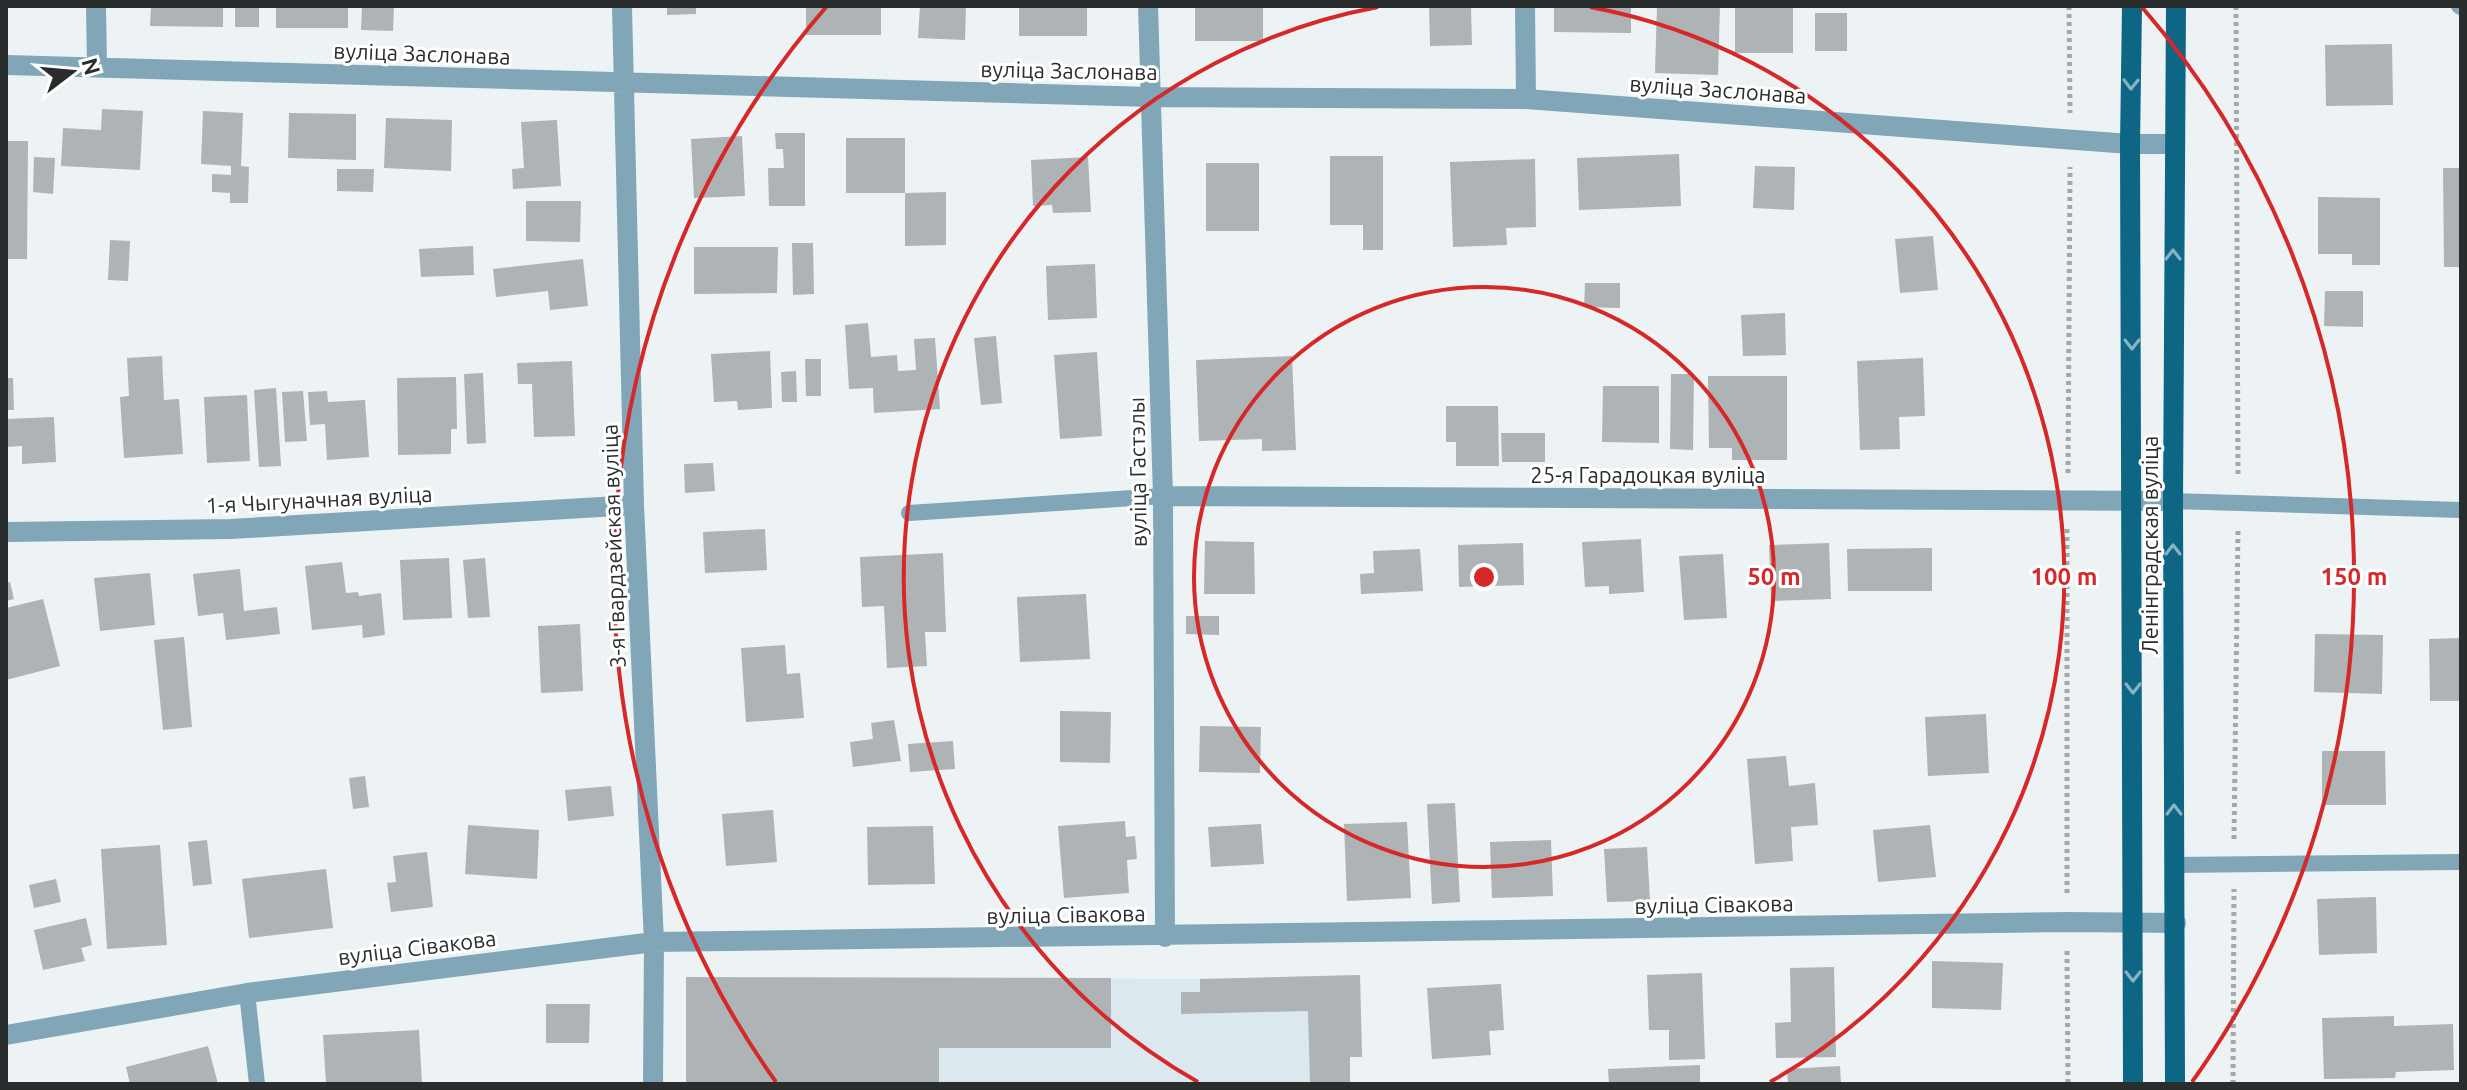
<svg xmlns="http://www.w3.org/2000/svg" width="2467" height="1090" font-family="Ubuntu,sans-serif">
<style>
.built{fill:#dbe9ef}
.building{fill:#aeb3b5}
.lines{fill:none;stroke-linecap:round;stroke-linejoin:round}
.path{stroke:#a3a8aa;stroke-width:5;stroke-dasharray:4 4;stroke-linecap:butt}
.service{stroke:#81a6b8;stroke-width:16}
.minor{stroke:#81a6b8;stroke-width:20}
.primary{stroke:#0e6685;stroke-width:20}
.oneway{stroke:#86b2c2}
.ring{fill:none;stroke:#d62828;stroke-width:4}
.labels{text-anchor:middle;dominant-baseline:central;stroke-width:6;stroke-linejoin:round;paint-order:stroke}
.street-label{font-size:22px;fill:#2a2d2e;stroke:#fff}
.centre{fill:#d62828;stroke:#fff;stroke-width:4}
.ring-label{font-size:24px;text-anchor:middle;font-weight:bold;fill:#d62828;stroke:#fff;stroke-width:6;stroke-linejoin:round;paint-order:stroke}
</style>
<rect width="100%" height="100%" fill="#edf3f5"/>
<!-- built -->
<path class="built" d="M1360 975 1362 1057H1350V1084H686V977L1200 979Z"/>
<!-- building -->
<path class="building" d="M151 6H223V27L150 26Z
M235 6H259V27H235Z
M276 6H348V28H276Z
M362 6H394L393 31 361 30Z
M667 6H696V14L667 15Z
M806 6H881V35H806Z
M920 6H966L965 40 918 38Z
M1019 6H1087V36H1019Z
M1195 6H1263V41H1195Z
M1429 6H1471L1472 45 1430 46Z
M1554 6H1631V33L1554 32Z
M1657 6H1720L1718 75 1655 73Z
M1735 6H1793V53H1735Z
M1815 13H1847V51H1815Z
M2392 44 2393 105 2326 106 2325 45Z
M102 109 143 111 140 170 61 166 63 128 101 130Z
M203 111 243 113 241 166 249 167 248 203H230V193L212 192V174L231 175V166L201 164Z
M289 113 356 114V160L288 158Z
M386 118 452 120 451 171 384 168Z
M557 120 561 186 513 189 512 169 524 168 521 122Z
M775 133H805V206H769L768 168H784L783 149H776Z
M742 136 745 196 694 198 691 139Z
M846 138H905V193H846Z
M6 141H28L27 259H6Z
M1679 154 1681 206 1579 210 1577 158Z
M1330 156H1383V250H1363V225H1330Z
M34 157 55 158 53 194 33 192Z
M1088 157 1091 212 1053 213 1052 205 1033 206 1031 160Z
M1535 159 1536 227 1506 228 1507 245 1453 247 1450 162Z
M1206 163H1259V231H1206Z
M1755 166 1795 167 1794 210 1753 208Z
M2443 168H2461V267H2444Z
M337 169H374L373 192 337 191Z
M946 192V245L905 246V193Z
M2318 197 2380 198V265H2352V254H2318Z
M526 201H581L580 242 526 241Z
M1933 236 1938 290 1900 293 1895 239Z
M110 240 130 241 128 281 108 280Z
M792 243H813L814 294 793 295Z
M473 246 474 275 421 277 419 249Z
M694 247H778L777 293 694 294Z
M583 259 588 306 550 310 548 291 496 297 493 269Z
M1095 264 1097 318 1048 320 1046 266Z
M1585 283H1620V308L1584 307Z
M2325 291H2363V327L2324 326Z
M1785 313 1786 355 1743 356 1741 315Z
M868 323 871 357 897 355 898 371 916 370 914 339 935 338 940 409 874 413 873 388 849 389 845 325Z
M996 336 1002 403 981 405 974 338Z
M770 351 772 408 738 410 737 401 714 402 711 354Z
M1097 352 1102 436 1060 439 1054 355Z
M162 356 164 400 179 399 183 454 124 458 120 397 129 396 127 358Z
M1292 356 1296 450 1262 451V439L1199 441 1196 360Z
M1923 358 1925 416 1899 417 1900 449 1860 450 1857 361Z
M805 359H821V396H806Z
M572 361 575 436 534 437 532 384H518L517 363Z
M796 371 797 402H782L781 372Z
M483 373 486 443 467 444 464 374Z
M1671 374H1694L1693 450 1670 449Z
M1708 376H1787V460H1732V448H1709Z
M456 377 457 429H451V454L398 455 397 378Z
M6 378H13L14 410H6Z
M1603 386H1659V443L1602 442Z
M276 388 281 466 259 467 254 390Z
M303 391 307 441 285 442 282 392Z
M327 391 328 402 365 400 369 457 327 460 325 424 310 425 308 392Z
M247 395 250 461 207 463 204 397Z
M1446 406H1498L1499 466H1456V442H1446Z
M54 417 56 462 22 464V446L6 447V419Z
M1501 433H1545V462H1502Z
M713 463 715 491 685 493 684 464Z
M765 529 767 570 705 573 703 532Z
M1641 539 1644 592 1609 594V586L1585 587 1582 542Z
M1205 541 1254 542 1255 594H1204Z
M1523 543 1524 585 1459 587 1458 545Z
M1829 543 1831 599 1771 601 1769 545Z
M1932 548V591H1848L1847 549Z
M1420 549 1423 591 1361 594 1360 574 1374 573 1373 551Z
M943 553 946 632H925L927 666 887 668 884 606 862 607 860 557Z
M1723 554 1727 618 1684 620 1679 556Z
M449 558 452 618 403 620 400 560Z
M485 558 490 617 468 618 463 560Z
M342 562 346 593 358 592 359 596 381 593 385 635 363 638 362 625 312 630 305 566Z
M240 569 244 611 277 607 280 634 226 640 223 613 198 616 193 574Z
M150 573 155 625 100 631 94 578Z
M10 582 14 599 6 601V583Z
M1086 594 1090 659 1020 662 1017 597Z
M43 599 60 666 6 680V608Z
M1186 616H1219V635L1186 634Z
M580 624 583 691 541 693 538 626Z
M2315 634 2383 635 2382 694 2314 692Z
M184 637 192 727 163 730 154 640Z
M2461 638V701H2430L2429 639Z
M785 645 787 674 800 673 804 718 746 722 741 648Z
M1060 711 1111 712 1110 763 1060 762Z
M1986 714 1989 773 1928 776 1925 717Z
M894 720 901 761 853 767 850 742 873 739 871 723Z
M1200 726 1261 727 1260 773 1199 772Z
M953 741 955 769 910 772 908 744Z
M2322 751H2385L2386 805H2322Z
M1786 756 1789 786 1815 783 1818 825 1791 827 1793 861 1755 864 1747 759Z
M365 776 369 807 353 809 349 778Z
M611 786 614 816 568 821 565 790Z
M1455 803 1460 902 1432 904 1427 804Z
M773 810 777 862 726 866 722 814Z
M1125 821 1126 837 1135 836 1137 859 1127 860 1129 893 1064 898 1058 826Z
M1407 822 1411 898 1347 901 1344 824Z
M1261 824 1264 864 1211 867 1208 827Z
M468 825 539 830 537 879 465 874Z
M1930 825 1936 877 1878 882 1873 830Z
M933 826 935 884 868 885 867 827Z
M207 840 212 884 193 886 188 842Z
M1551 840 1553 896 1492 898 1490 842Z
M160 845 167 945 107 949 101 849Z
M1647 847 1650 901 1607 902 1604 849Z
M427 852 433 907 391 912 387 883 396 882 393 856Z
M326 869 333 928 249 938 242 879Z
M56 879 61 902 34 908 29 885Z
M2376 897 2377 953 2319 955 2317 899Z
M86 918 92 945 81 948 85 961 43 970 34 930Z
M1932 961 2003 963 2001 1010 1932 1008Z
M1834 967 1836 1057 1776 1058 1775 1023 1791 1022 1790 968Z
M1702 973 1705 1059 1669 1060V1030H1649L1647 975Z
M1360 975 1362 1057H1350V1084H1310L1308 1011 1181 1014V992H1200V979Z
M686 977 1111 978V1048H939V1084H686Z
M1501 984 1504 1030 1489 1031 1491 1055 1432 1059 1427 988Z
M546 1004H590L589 1043H546Z
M2394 1016V1026L2453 1024 2454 1070 2396 1072 2395 1078 2324 1079 2322 1018Z
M419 1030 422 1084H326L323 1035Z
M208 1046 218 1084H130L126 1067Z
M1700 1065V1084H1609L1608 1069Z
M1840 1066 1841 1084H1788L1787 1069Z"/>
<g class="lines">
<!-- path -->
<path class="path" d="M2069 6 2070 113
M2236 6 2238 475
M2068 473 2070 167
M2234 839 2238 529
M2067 893V527
M2067 951 2068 1084
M2233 1084 2234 889"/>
<!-- service -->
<path class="service" d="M2459 6 2461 7
M2173 501 2461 510
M909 513 1163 496
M2174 865 2461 862
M247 993 257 1084"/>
<!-- minor -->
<path class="minor" d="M96 6 97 66
M622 6 634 505 654 942 653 1084
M1148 6 1163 496 1165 937
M1525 6 1526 99
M6 65 1151 97 1526 99 2130 144H2174
M1163 496 2173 501
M6 532 231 529 634 505
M6 1035 247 993 654 942 2067 922 2176 923"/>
<!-- primary -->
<path class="primary" d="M2132 6 2130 144 2133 1084
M2175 1084 2173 501 2176 6"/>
</g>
<!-- one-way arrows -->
<defs><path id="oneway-chevron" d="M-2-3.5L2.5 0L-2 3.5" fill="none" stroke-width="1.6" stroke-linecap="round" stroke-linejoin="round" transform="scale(2)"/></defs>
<g class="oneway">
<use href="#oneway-chevron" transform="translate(2131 84) rotate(91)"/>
<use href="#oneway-chevron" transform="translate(2173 255) rotate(-90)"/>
<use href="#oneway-chevron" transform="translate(2132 344) rotate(90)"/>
<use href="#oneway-chevron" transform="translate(2173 550) rotate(-90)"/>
<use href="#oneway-chevron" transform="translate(2133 688) rotate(90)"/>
<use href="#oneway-chevron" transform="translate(2174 810) rotate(-90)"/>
<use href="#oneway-chevron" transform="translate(2133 976) rotate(90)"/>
</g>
<!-- distance rings -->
<g class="ring">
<circle cx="1484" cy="577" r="290"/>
<path d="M1198 1082A580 580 0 0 1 1378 7M1590 7A580 580 0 0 1 1770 1082"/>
<path d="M776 1082A870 870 0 0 1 827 6M2141 6A870 870 0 0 1 2192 1082"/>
</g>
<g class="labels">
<!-- street labels -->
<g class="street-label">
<text transform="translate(422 53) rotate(2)">вуліца Заслонава</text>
<text transform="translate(1069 70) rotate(1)">вуліца Заслонава</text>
<text transform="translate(1718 89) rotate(4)">вуліца Заслонава</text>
<text transform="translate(1137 472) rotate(-91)">вуліца Гастэлы</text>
<text x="1648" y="474">25-я Гарадоцкая вуліца</text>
<text transform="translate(319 499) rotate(-3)">1-я Чыгуначная вуліца</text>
<text transform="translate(2149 545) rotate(-90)">Ленінградская вуліца</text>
<text transform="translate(613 546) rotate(-92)">3-я Гвардзейская вуліца</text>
<text transform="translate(1714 904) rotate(-1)">вуліца Сівакова</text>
<text transform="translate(1066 914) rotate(-1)">вуліца Сівакова</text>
<text transform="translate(417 947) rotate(-7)">вуліца Сівакова</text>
</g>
</g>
<circle cx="1484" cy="577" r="12" class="centre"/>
<g class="ring-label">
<text x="1774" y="585">50 m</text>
<text x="2064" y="585">100 m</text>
<text x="2354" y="585">150 m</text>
</g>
<!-- border -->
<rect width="2467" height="1090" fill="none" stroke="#2a2d2e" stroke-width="16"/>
<!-- north arrow -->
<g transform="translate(72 72) rotate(74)" stroke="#ffffff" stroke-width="6" paint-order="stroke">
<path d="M0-6L14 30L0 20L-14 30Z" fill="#2a2d2e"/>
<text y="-12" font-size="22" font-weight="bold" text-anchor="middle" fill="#2a2d2e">N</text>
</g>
</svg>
